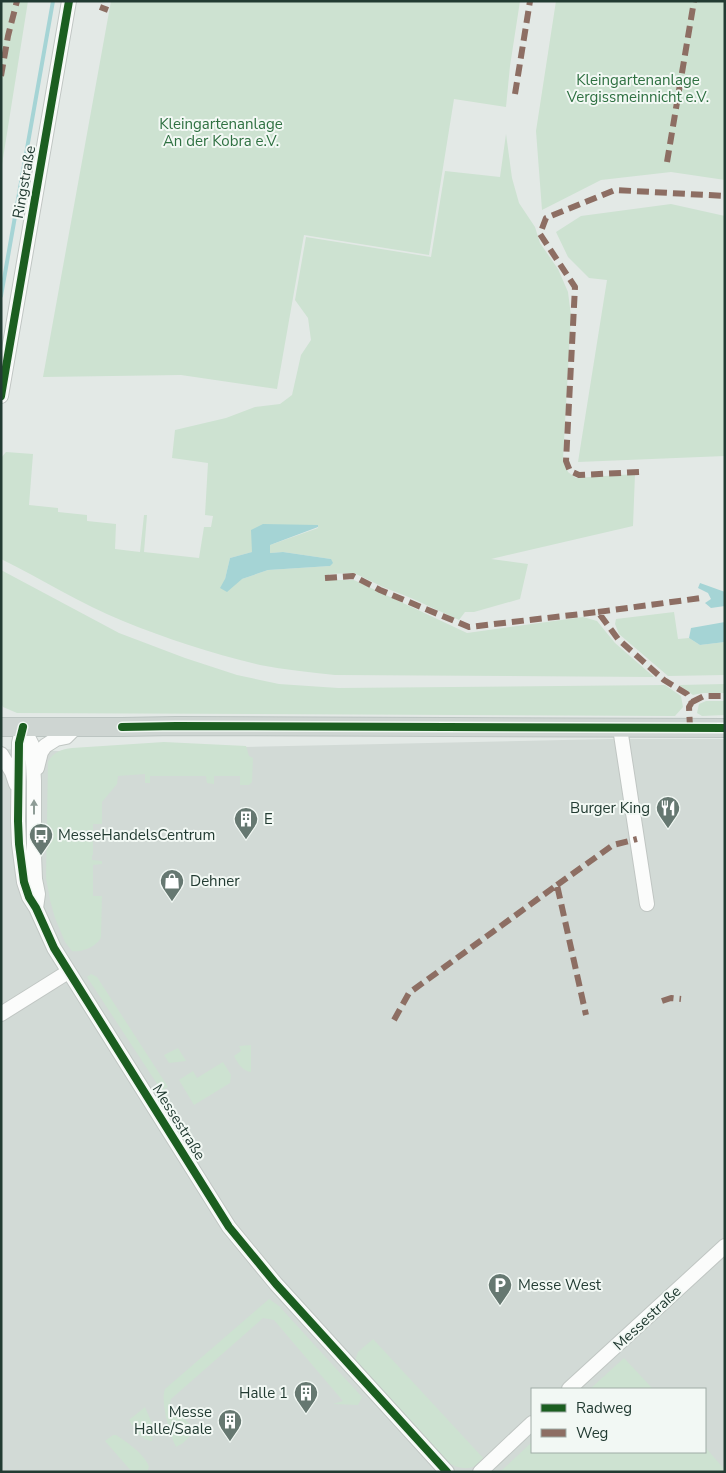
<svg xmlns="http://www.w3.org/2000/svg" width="726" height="1473" font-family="'Nunito Sans',sans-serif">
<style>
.built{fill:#d2dad6;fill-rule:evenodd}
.green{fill:#cde2d1;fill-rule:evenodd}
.water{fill:#a5d4d5}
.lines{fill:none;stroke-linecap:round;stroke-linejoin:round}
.stream{stroke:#a5d4d5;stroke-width:4}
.minor-casing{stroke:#c0c6c3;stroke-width:16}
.major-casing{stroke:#bcc5c2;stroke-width:20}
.minor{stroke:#fbfcfb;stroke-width:14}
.major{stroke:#ced5d2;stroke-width:18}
.quiet{stroke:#8d6e63;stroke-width:6;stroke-dasharray:12 6;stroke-linecap:butt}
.cycleway-casing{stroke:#f2f8f4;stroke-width:11}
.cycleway{stroke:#1b5e20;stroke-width:8}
.oneway{fill:#8e9c96}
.labels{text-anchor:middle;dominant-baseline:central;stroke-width:4;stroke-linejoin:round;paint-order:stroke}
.park-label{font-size:15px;fill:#2e7041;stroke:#f2f8f4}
.street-label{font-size:15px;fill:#223b32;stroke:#f2f8f4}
.poi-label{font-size:15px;fill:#223b32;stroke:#f2f8f4;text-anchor:start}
</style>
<rect width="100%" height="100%" fill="#e3e9e6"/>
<!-- built -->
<path class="built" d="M608 739H725V1472H1V749L58 751ZM532 1389H705V1452H532Z"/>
<!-- green -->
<path class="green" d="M1 1H28L1 171Z
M111 1H520L510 66 506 107 454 99 429 255 304 235 277 389 181 375 43 377Z
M556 1H725V180L671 172 601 180 542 210 536 131Z
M506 134 512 178 519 203 535 227 540 243 558 269 568 292 571 316 563 459 568 472 576 478 635 474 633 526 491 559 528 564 520 599 474 612H465L459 620 411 598 383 587 354 573 329 574 328 580H354L467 633 583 617 597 621 615 643 654 677 335 675C310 672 285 670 260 665 214 654 167 639 123 621 81 604 42 579 1 559V458L6 452 33 454 29 505 58 508V512L87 515V521L116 524 115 549 140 552 144 515H147L144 552 199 558 204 527H211L213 516 205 515 208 463 172 458 175 430 226 418 255 407 280 404 292 395 301 355 311 340 308 318 295 300 306 237 431 257 445 171 500 177ZM318 525V528L270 545V553L283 552 331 559 330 566 268 570 242 579H225L230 558 252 552Z
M671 204 725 216V456L578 462 607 280 589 278 568 257 556 232 581 216Z
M1 570 119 633 185 658 237 675 279 684 338 688 665 685 681 696 683 707 675 716 17 713 3 707 1 703Z
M674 612 678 639 689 638 700 645 725 642V675L668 676 619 634 615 624 616 619Z
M725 684V693H703L693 695 679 685Z
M706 701H725V715L702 716 697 713 699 704Z
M164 742 246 746 249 756 253 758 252 782 249 785H240V776H214V784L207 783 206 776H150V783H145V774L118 776 117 784 102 802V824H93V855H92V860L102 861V864L93 865V896H102L101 937C98 946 81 953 72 951L65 942 55 918 50 900 46 878 48 762C53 752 62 749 72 748Z
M91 974 97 977 168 1087 164 1089 168 1094 165 1096 87 977Z
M251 1045V1072C242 1071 238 1063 234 1056L241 1051 239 1046Z
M178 1048 186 1061 169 1063 164 1055Z
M223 1062 231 1075 230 1083 194 1105 179 1080 193 1071 197 1078Z
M269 1299 279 1306 362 1397 358 1405 333 1404 343 1401 274 1320 263 1318 171 1399 170 1404 193 1428V1433L183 1443 176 1447C170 1434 160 1403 165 1389Z
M373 1339 485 1460C472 1470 462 1471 447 1462L355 1361 358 1352Z
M624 1358 653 1389H590Z
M145 1407 153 1426 152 1441C140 1440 135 1430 129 1420Z
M113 1435H116C128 1443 145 1454 149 1467L147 1472H132L105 1441Z
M532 1442V1452H705V1447L725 1470V1472H500Z"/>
<!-- water -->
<path class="water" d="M263 524 318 525V527L270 545V553L283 552 331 559 333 563 330 566 268 570 242 579 227 592 220 588 225 579 230 558 252 552 251 530Z
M700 583 725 592V606L711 608 705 603 711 599 708 593 698 588Z
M725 622V642L700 645 689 638 691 628Z"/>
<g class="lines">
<!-- stream -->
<path class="stream" d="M1 296 53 1"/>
<!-- minor casing -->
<g class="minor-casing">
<path id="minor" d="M1 396 69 1
M23 727 19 743 18 821 19 844 24 882 29 897 36 908 54 948 229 1227 276 1284 447 1472
M23 727 32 745 34 781V855L35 879 38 894 36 908
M620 728 647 904
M1 754 12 772 16 784
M37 768 41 752 45 746 56 739 66 737 75 728
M1 1014 68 972
M569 1389 725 1246
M480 1472 532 1423"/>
</g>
<!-- major casing -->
<g class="major-casing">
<path id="major" d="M1 727H122L176 726 725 728"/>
</g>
<!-- minor -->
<use href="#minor" class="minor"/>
<!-- major -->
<use href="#major" class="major"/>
<!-- quiet -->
<path class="quiet" d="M100 7 108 10
M1 76 8 36 17 1
M515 94 530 1
M667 162 694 1
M639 472 579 475 570 471 566 461 575 287 540 234 546 218 615 190 725 196
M325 578 353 576 380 590 469 627 598 612 618 639 664 680 687 694 692 702 689 707 690 728
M598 612 701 598
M692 702 704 696H725
M557 885 613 845 637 839
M662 1001 671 998 681 999
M394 1020 409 993 557 885 586 1015"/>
<!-- cycleway casing -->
<g class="cycleway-casing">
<path id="cycleway" d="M1 396 69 1
M23 727 19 743 18 821 19 844 24 882 29 897 36 908 54 948 229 1227 276 1284 447 1472
M122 727 176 726 725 728"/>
</g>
<!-- cycleway -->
<use href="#cycleway" class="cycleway"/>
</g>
<!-- one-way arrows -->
<defs><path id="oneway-solid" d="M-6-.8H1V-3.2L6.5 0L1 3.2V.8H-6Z" transform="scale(1.25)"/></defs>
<use class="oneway" href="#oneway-solid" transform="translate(34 807) rotate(-90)"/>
<!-- icons -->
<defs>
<g id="restaurant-pin" transform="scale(1.25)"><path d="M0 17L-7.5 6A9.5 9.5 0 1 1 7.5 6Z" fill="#667871" stroke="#f2f8f4"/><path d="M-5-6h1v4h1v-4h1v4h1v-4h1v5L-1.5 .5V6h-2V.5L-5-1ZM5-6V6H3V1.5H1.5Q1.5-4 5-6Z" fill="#fff"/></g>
<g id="building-pin" transform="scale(1.25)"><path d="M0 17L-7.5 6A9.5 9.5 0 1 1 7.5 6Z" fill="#667871" stroke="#f2f8f4"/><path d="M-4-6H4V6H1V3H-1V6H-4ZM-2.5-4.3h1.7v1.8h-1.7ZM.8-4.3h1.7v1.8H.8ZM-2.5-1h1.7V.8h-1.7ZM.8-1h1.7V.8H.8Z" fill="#fff"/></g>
<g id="bus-pin" transform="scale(1.25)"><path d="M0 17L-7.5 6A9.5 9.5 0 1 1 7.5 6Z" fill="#667871" stroke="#f2f8f4"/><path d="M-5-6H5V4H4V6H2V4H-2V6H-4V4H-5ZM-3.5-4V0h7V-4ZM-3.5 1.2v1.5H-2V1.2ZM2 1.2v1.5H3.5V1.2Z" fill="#fff"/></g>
<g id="shop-pin" transform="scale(1.25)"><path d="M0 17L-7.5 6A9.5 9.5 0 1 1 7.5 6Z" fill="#667871" stroke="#f2f8f4"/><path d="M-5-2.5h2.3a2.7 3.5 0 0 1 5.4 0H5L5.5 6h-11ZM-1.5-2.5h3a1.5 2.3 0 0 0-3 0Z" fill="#fff"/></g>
<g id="parking-pin" transform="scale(1.25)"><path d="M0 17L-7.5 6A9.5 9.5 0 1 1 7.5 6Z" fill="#667871" stroke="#f2f8f4"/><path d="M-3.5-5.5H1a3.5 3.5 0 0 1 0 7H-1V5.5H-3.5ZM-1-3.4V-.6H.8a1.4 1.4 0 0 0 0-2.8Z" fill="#fff"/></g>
</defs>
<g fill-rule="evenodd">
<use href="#restaurant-pin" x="668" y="808"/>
<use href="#building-pin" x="246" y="819"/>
<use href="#bus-pin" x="41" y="835"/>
<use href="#shop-pin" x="172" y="881"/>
<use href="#parking-pin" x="500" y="1285"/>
<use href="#building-pin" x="306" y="1393"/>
<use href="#building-pin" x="230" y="1421"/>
</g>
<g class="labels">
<!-- park labels -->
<g class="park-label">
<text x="638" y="80">Kleingartenanlage<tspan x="638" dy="17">Vergissmeinnicht e.V.</tspan></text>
<text x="221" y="124">Kleingartenanlage<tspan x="221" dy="17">An der Kobra e.V.</tspan></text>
</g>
<!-- street labels -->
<g class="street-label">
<text transform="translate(24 182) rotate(-80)">Ringstraße</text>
<text transform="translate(179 1122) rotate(58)">Messestraße</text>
<text transform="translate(647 1318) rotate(-43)">Messestraße</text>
</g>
<!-- poi labels -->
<g class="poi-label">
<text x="650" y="808" text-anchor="end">Burger King</text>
<text x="264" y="819">E</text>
<text x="58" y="835">MesseHandelsCentrum</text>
<text x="190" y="881">Dehner</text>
<text x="518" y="1285">Messe West</text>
<text x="288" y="1393" text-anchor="end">Halle 1</text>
<text x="212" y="1412" text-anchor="end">Messe<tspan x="212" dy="17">Halle/Saale</tspan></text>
</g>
</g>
<!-- border -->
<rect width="726" height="1473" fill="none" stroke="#223b32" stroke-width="5"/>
<!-- legend -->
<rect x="531" y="1388" width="175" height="65" fill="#f2f8f4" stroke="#9faca6"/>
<rect x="541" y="1404" width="25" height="8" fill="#1b5e20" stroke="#9faca6"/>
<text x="576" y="1413" font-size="15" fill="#223b32">Radweg</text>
<rect x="541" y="1429" width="25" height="8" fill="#8d6e63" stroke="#9faca6"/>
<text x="576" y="1438" font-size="15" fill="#223b32">Weg</text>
</svg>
